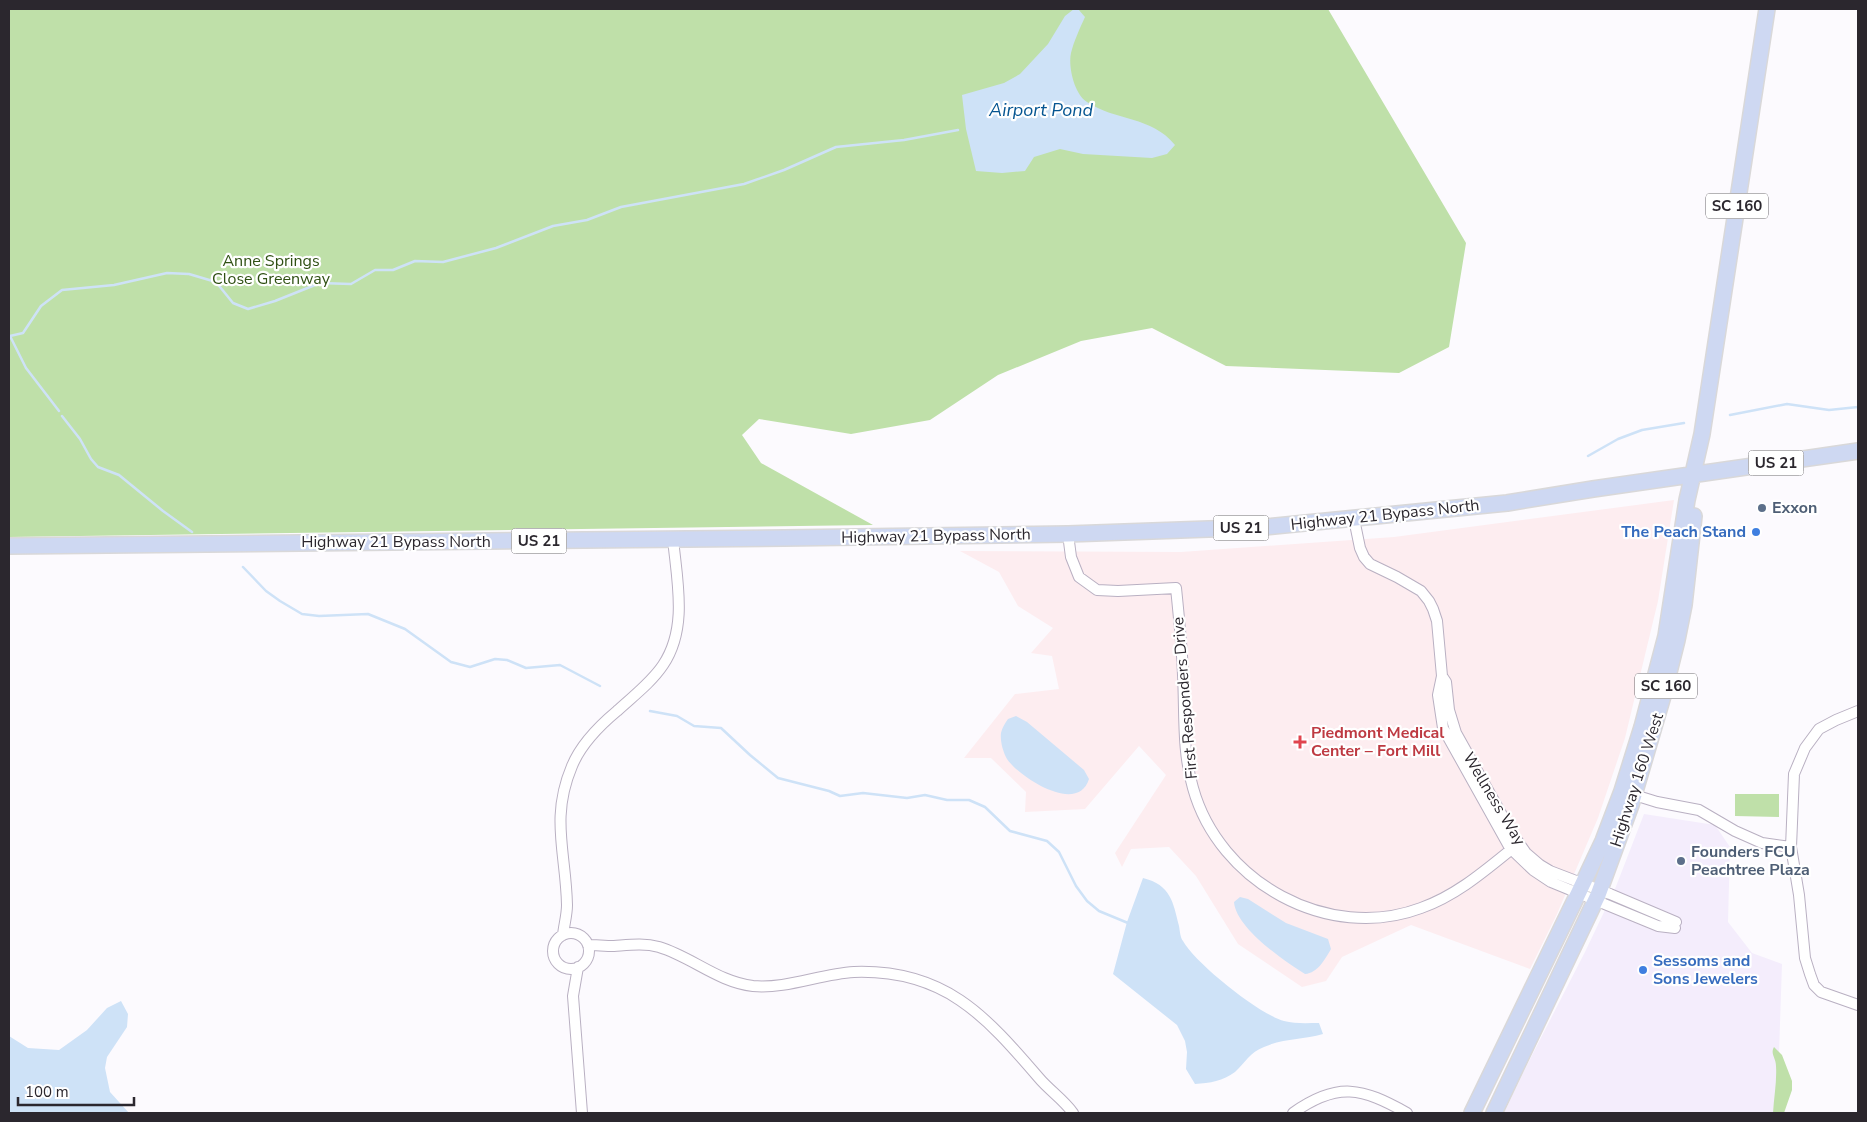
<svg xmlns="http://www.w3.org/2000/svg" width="1867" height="1122" font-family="'Nunito Sans',sans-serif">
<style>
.built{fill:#f4edfc}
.medical{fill:#fdedf0}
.green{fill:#bfe0a9}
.water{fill:#cee2f7}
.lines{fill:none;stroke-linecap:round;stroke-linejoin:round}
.stream{stroke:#cee2f7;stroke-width:2.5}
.minor-casing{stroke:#b9b0c2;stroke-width:12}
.primary-casing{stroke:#d9d8d9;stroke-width:18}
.minor{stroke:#fff;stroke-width:10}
.primary{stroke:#ced8f2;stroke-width:15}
.service-dot{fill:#5c6f8a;stroke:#fff;stroke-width:2}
.shop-dot{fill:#3f7fe0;stroke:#fff;stroke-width:2}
.health-dot{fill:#e0444e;stroke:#fff;stroke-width:2}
.labels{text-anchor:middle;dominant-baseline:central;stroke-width:4.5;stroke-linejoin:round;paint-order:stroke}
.shield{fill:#fff;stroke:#6b686d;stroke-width:1}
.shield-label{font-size:15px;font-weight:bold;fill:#2b272e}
.park-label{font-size:16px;fill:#2f5013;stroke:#fff}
.service-label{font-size:16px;font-weight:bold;fill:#4e5e75;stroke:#fff;text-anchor:start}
.street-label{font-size:16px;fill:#2b272e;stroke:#fff}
.shop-label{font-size:16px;font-weight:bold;fill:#366cbe;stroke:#fff;text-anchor:end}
.health-label{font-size:16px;font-weight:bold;fill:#be3a42;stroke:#fff;text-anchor:start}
.water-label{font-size:18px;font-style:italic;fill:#055591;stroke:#fff}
</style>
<rect width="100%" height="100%" fill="#fcfafe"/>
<!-- built -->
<path class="built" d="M1644 814 1715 825 1730 847 1728 922 1752 953 1782 964 1777 1113H1504L1527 1065 1585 952 1615 889Z"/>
<!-- medical -->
<path class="medical" d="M1674 500 1658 601 1625 738 1598 818 1557 914 1530 969 1411 925 1342 957 1326 981 1302 987 1238 944 1196 876 1169 847 1131 849 1122 867 1115 853 1166 775 1139 746 1085 809 1025 812 1026 792 991 758H964L1015 694 1059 689 1052 656 1031 653 1053 628 1018 606 999 572 960 551 1181 552 1394 537Z"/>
<!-- green -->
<path class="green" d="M9 9H1328L1466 243 1449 347 1399 373 1226 366 1152 328 1081 341 998 375 930 420 851 434 759 419 742 435 761 463 873 525 9 537Z
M1735 794H1779V817L1735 816Z
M1774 1047 1782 1055 1792 1081V1090L1784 1113H1773C1774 1097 1777 1081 1776 1066 1776 1058 1770 1054 1774 1047Z"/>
<!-- water -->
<path class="water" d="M1074 9H1078L1085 17C1080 28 1074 41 1071 53 1068 66 1074 94 1087 102 1115 121 1152 116 1175 145L1167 154 1152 158 1083 154 1060 149 1034 157 1025 171 1002 173 976 171 966 129 962 95 1004 83 1020 74 1048 44 1065 16Z
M1016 716 1027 722 1084 770 1089 779C1078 815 1020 778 1007 759 1003 752 1000 741 1001 733 1002 728 1005 723 1008 719Z
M1143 878C1171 885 1173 902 1179 926 1180 931 1180 937 1183 941 1195 963 1260 1015 1284 1021 1295 1024 1308 1023 1319 1023L1323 1034C1303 1040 1284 1038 1264 1047 1250 1052 1245 1063 1235 1072 1223 1081 1210 1083 1195 1084L1186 1069 1187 1052 1185 1041 1177 1025 1113 974 1127 922Z
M1240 897 1248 899 1286 923 1328 939 1331 949C1325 959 1318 973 1305 974 1284 961 1236 928 1234 902Z
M121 1001 128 1014 127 1027 107 1057 105 1068 110 1092 129 1113H9V1036L28 1048 59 1050 87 1030 107 1008Z"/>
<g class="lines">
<!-- stream -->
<path class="stream" d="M10 336 23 333 41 306 62 290 114 285 167 273 189 274 216 282 233 303 248 309 275 301 320 283 351 284 375 270H393L415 261 443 262 496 248 553 226 587 220 621 207 744 184 784 170 836 147 904 140 958 130
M10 336 26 368 59 411
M1730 415 1787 404 1829 410 1858 407
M62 416 80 439 91 459 98 467 119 475 163 511 192 532
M1588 456 1618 439 1642 430 1684 423
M243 567 266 591 280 601 302 614 319 616 368 614 405 629 451 662 470 667 495 659 507 660 526 668 560 665 600 686
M650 711 677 716 694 726 721 728 750 755 778 778 829 791 840 796 863 793 907 798 925 795 947 800H969L985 807 1010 831 1047 841 1059 852 1076 886 1087 901 1099 911 1128 923"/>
<!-- minor casing -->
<g class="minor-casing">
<path id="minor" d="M1354 519 1360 548 1364 557 1370 564 1397 577 1421 591 1429 601 1433 609 1437 621 1442 676 1438 695 1443 728 1510 848 1533 870 1551 882 1658 926 1675 928
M1068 534 1071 557 1079 577 1097 590 1118 591 1176 588C1179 617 1182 646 1183 675 1185 713 1182 751 1193 788 1219 882 1328 943 1421 908 1458 895 1488 868 1518 844
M1442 676 1446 682 1449 710 1456 733 1512 833 1526 853 1540 865 1550 871 1610 894 1676 922
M1858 711 1836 720 1819 729 1805 748 1794 774 1791 847 1799 895 1805 958 1810 974 1814 985 1821 992 1858 1005
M1628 793 1657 802 1699 810 1735 831 1762 843 1791 847
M553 951a18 18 0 1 1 36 0a18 18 0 1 1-36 0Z
M563 935C564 925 567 915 567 905 566 853 550 818 572 766 581 744 599 726 617 711 632 697 651 683 663 665 688 628 677 581 673 539
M588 945C596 945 605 946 614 946 629 945 644 943 659 947 692 957 718 982 753 986 787 989 820 974 854 972 944 969 985 1015 1039 1078 1049 1090 1064 1100 1073 1113
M578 967 573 996 582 1113
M1293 1113C1338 1081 1362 1088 1407 1113"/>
</g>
<!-- primary casing -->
<g class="primary-casing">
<path id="primary" d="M9 546 784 538 1068 534 1265 527 1507 503 1593 489 1858 451
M1472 1113 1578 894 1603 841 1622 791 1642 727 1666 636 1687 500 1702 434 1767 9
M1494 1113 1598 895 1631 805 1663 696 1677 640 1684 605 1694 516"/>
</g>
<!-- minor -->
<use href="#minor" class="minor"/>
<!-- primary -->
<use href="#primary" class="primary"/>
</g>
<!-- markers -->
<g class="service-dot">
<circle cx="1762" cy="508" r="5"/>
<circle cx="1681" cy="861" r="5"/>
</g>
<g class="shop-dot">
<circle cx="1756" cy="532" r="5"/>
<circle cx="1643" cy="970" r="5"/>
</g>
<path class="health-dot" d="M1297.5 734.5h5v5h5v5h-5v5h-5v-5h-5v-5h5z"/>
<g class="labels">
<!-- shield labels -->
<g class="shield">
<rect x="1706" y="193.5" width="62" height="25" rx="4"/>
<rect x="1748.5" y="450.5" width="55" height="25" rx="4"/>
<rect x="1213.5" y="515.5" width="55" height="25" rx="4"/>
<rect x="511.5" y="528.5" width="55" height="25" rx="4"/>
<rect x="1635" y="673.5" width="62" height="25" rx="4"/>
</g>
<g class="shield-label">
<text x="1737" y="206">SC 160</text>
<text x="1776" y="463">US 21</text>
<text x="1241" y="528">US 21</text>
<text x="539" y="541">US 21</text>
<text x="1666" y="686">SC 160</text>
</g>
<!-- park labels -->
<g class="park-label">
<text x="271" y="261">Anne Springs<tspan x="271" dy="18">Close Greenway</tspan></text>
</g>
<!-- service labels -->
<g class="service-label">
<text x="1772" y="508">Exxon</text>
<text x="1691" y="852">Founders FCU<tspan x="1691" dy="18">Peachtree Plaza</tspan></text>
</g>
<!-- street labels -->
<g class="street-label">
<text transform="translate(1385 515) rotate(-6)">Highway 21 Bypass North</text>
<text transform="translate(936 536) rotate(-1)">Highway 21 Bypass North</text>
<text x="396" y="542">Highway 21 Bypass North</text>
<text transform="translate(1185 698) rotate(-95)">First Responders Drive</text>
<text transform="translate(1637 780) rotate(-72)">Highway 160 West</text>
<text transform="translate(1494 799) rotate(59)">Wellness Way</text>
</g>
<!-- shop labels -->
<g class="shop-label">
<text x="1746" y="532">The Peach Stand</text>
<text x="1653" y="961" text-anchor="start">Sessoms and<tspan x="1653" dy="18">Sons Jewelers</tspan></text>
</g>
<!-- health labels -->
<g class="health-label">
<text x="1311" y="733">Piedmont Medical<tspan x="1311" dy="18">Center – Fort Mill</tspan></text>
</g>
<!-- water labels -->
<g class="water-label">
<text x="1041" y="110">Airport Pond</text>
</g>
</g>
<!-- border -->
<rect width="1867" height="1122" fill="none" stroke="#2b272e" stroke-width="20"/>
<!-- scale -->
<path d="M18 1097v8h116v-8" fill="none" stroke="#2b272e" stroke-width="2.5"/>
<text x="25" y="1097" font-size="15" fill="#2b272e" stroke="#ffffff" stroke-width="4" paint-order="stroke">100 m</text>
</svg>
